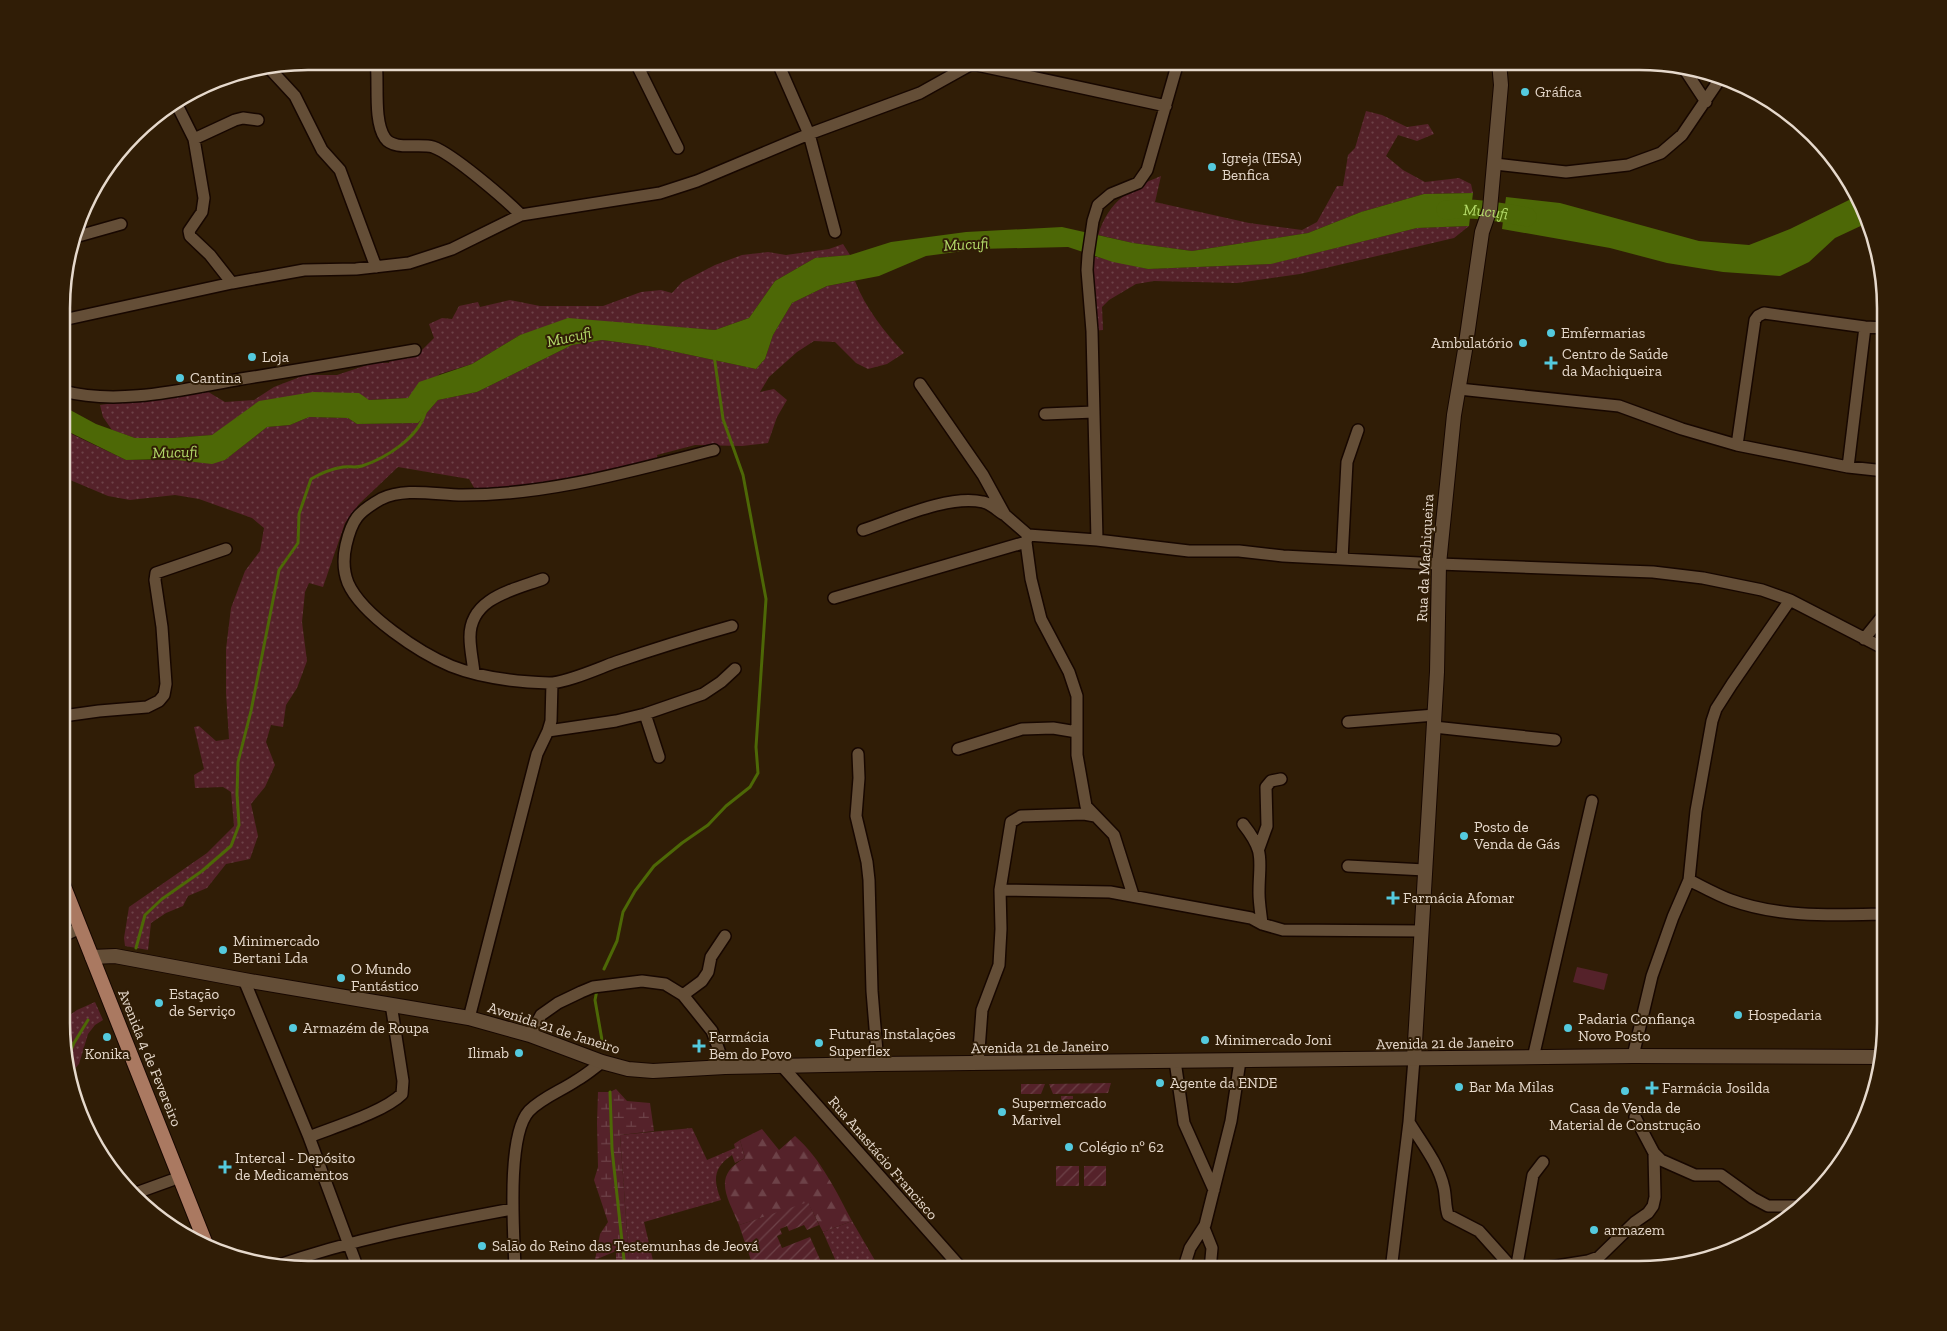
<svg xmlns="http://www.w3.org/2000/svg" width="1947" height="1331" font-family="'Zilla Slab',serif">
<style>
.grass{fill:url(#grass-dots)}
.forest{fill:url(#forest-firs)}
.wetland{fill:url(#wetland-marsh)}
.park{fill:#55222a}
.garden{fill:url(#garden-furrows)}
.water{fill:#4d6806}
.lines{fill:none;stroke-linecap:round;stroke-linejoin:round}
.stream{stroke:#4d6806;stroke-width:3}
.river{stroke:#4d6806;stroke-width:19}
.minor-casing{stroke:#170700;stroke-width:14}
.tertiary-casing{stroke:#170700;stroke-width:16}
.secondary-casing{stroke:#170700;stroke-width:16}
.primary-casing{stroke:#170700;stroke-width:16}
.minor{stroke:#644e37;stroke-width:11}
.tertiary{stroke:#644e37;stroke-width:14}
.secondary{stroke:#644e37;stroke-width:14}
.primary{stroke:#aa7961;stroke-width:14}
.poi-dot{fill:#54cade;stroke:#301d06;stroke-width:2}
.labels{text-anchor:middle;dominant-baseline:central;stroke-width:4;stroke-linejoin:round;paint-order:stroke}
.poi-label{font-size:15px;fill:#e6d9cc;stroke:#301d06;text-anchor:start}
.street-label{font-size:15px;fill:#e6d9cc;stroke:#301d06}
.water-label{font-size:16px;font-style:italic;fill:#b3da69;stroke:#301d06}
.rim{fill:none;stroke:#e6d9cc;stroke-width:2.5}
</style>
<defs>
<pattern id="grass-dots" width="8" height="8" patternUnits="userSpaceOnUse" patternTransform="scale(1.25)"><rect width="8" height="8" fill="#55222a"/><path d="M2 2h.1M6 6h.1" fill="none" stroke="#6d4248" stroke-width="1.8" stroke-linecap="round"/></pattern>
<pattern id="forest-firs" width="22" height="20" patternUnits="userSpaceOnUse" patternTransform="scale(1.25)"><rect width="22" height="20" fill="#55222a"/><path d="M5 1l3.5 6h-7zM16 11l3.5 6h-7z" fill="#6d4248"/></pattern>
<pattern id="wetland-marsh" width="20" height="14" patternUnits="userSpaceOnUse" patternTransform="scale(1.25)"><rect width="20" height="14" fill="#55222a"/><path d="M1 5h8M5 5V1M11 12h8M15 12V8" fill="none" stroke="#6d4248"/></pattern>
<pattern id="garden-furrows" width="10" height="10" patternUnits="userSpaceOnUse" patternTransform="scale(1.25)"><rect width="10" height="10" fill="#55222a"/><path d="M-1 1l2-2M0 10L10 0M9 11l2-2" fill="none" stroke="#6d4248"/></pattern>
</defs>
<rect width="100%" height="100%" fill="#301d06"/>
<!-- grass -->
<path class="grass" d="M1366 111 1382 115 1407 127 1428 124 1434 134 1417 141 1398 135 1386 156 1403 170 1425 182 1459 178 1471 184 1473 193 1424 194 1361 212 1308 233 1192 251 1133 243 1098 235C1109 201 1129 189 1161 176L1155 202 1249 223 1302 230 1317 222 1337 186H1343L1348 155 1355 148Z
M1469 226 1454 238 1300 274 1237 283 1154 281 1136 284 1109 300 1102 307 1103 330 1092 331 1088 255 1148 269 1270 264 1417 228Z
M843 244 850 255 815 258 775 281 749 318 715 330 614 323 520 335 472 364 440 374 408 398 369 400 212 435 173 438H135L112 430 103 417 100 405 205 390 225 402 254 400 274 387 305 375H337L376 362 389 363 390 357 418 354 434 338 429 324 442 318 452 319 459 306 478 302 480 307 510 300 540 306H603L641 292 661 290 672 293 682 282 715 265 742 255 768 252 786 255 829 249Z
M855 281C866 309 884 331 904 353L887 364 868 369 856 363 835 342 814 341 797 352 769 377 760 392 774 389 787 400 777 417 768 443 742 446 695 445 657 455 658 460 570 485 476 491 469 479 398 467 359 504 345 523 323 587 309 583 305 592 302 622 307 661 297 688 286 705 283 727 271 725 266 742 275 765 265 787 251 804 258 836 250 859 226 864 207 888 188 896 183 906 166 913 151 923 148 950 125 946 124 938 129 907 207 853 234 826 231 792 223 787 195 788 194 775 204 769 194 727 199 726 216 741 229 739 226 693V649L231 608 245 571 260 551 264 528 252 518 199 499 175 495 130 500 108 496 63 477V430L126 460H225L267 427 290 425 309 417 348 418 357 424 418 423 438 400 477 392 572 345 602 340 648 346 756 369 765 359 773 335 792 303 827 286Z
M95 1002 103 1020 95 1025 88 1034 79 1064 70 1074 63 1055V1020L77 1010Z
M692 1128 707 1160 735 1148 734 1144 740 1140 745 1158 735 1163 732 1155C713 1168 713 1180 721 1200L644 1222 655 1269H635L629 1259 620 1135Z
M852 1221 880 1269H830L838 1266 823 1232Z"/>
<!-- forest -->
<path class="forest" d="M762 1129 779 1150 795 1136C821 1159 836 1191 852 1221L823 1232 808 1203 739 1225C728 1198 711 1176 745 1158L740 1140Z"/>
<!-- wetland -->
<path class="wetland" d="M616 1089 627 1101 650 1103 654 1131 620 1135 629 1259 635 1269H616V1251L595 1260 600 1234 608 1222 594 1180 598 1167 597 1123 598 1092H610Z"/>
<!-- park -->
<path class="park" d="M1577 967 1608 974 1604 990 1573 982Z"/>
<!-- garden -->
<path class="garden" d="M1111 1083 1108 1093 1053 1094 1049 1084Z
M1021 1084H1045L1041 1094H1021Z
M1061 1096H1073V1109H1061Z
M1056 1166H1079V1186H1056Z
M1084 1166H1106V1186H1084Z
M808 1202 819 1225 807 1230 804 1225 789 1231 787 1226 780 1229 782 1234 777 1236 782 1248 810 1237 822 1264 809 1269H754L739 1225Z"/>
<!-- water -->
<path class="water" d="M1473 193 1469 226 1417 228 1271 264 1148 269 1113 262 1068 247 979 249 926 256 879 276 827 286 792 303 773 335 765 359 756 369 648 346 602 340 572 345 477 392 438 400 418 423 357 424 348 418 309 417 290 425 267 427 225 460 212 464 168 459 126 460 63 429V404L72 411 96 424 135 438H173L212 435 259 401 313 392 359 393 369 400 408 398 419 382 472 364 520 335 568 318 715 330 749 318 775 281 815 258 850 255 891 242 966 232 1062 227 1133 243 1192 251 1308 233 1361 212 1424 194Z
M1506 197 1560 203 1699 241 1749 245 1790 229 1849 200 1859 198 1867 223 1835 238 1809 262 1780 276 1723 272 1667 263 1610 248 1502 229Z"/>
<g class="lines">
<!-- stream -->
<path class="stream" d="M136 948 145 915 162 899 202 871 231 846 239 825 237 794 238 762 251 711 279 570 298 543 299 514 311 479C321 473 331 469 343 467 349 466 356 468 362 466 386 458 418 438 425 413
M604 969 617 941 623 912 635 891 654 866 682 843 708 825 726 806 750 787 758 773 756 747 766 599 743 475 723 419 714 355
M597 990 595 1000 602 1040
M66 1062 74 1043 88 1020
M610 1092 612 1149 625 1269"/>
<!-- river -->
<path class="river" id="s1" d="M1446 210C1473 207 1500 212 1527 217"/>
<!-- minor casing -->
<g class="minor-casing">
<path id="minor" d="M376 61C379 81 373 121 385 138 394 151 419 143 433 147 453 154 505 199 521 215
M635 61 678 148
M777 61 809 134 835 232
M973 62 972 64 1166 106
M1683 67 1706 102
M639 68 659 61
M270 69 295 96 322 150 340 170 376 267
M176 103 194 139 204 198 202 212 189 231 190 236 210 255 232 283
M194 139 235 120 243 118 258 120
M1495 164 1566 172 1628 165 1661 153 1682 135 1722 76
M75 237 121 224
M63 320 232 283 304 270 356 269 409 263 452 249 521 215 660 193 697 181 809 134 920 93 972 64
M920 384 983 475 1005 515 1028 535 1097 540 1189 551H1239L1283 556 1439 564 1653 572 1703 578 1762 590 1790 600 1885 649
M1459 389 1619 406 1682 429 1737 445 1848 467 1885 471
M63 391C120 406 184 389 241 379 299 370 357 360 415 350
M1045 414 1094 412
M1737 445 1755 320 1758 316 1764 313 1865 327 1885 328
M714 450C631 471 549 495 463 495 437 495 405 487 381 499 358 512 352 519 346 545 343 558 343 570 348 583 362 615 420 653 451 666 481 678 518 682 549 683 566 683 599 668 616 662 654 649 693 637 732 626
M1848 467 1865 327
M863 530C896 519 949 494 983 502 990 503 997 510 1003 514
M1028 535 1026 542 1031 579 1041 619 1069 672 1077 696V755L1086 806 1114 835 1133 895
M1097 540 1092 331 1087 270 1088 255 1093 221 1098 205 1111 194 1138 183 1147 170 1178 62
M1342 559 1347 462 1358 430
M834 598 1026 542
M1864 639 1885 613
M474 673C473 662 470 649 470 638 469 598 513 590 543 579
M645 714 659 757
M63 716 99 711 147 707 159 701 164 695 166 684 162 627 155 580 156 573 226 549
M1348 722 1435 715
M1434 727 1555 740
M548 731 616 721 645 714 703 694 721 682 735 669
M958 749 1022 729 1053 728 1077 732
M858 754 859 778 856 816 867 862 869 880 872 991 878 1064
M1243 824C1266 853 1259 859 1259 893 1259 903 1261 914 1262 924
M1259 848 1267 826 1266 787 1271 781 1281 779
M1348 866 1425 870
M1689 880C1703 887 1717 895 1731 900 1780 918 1834 915 1885 914
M1000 890 1110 892 1251 918 1262 924 1283 930 1422 931
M63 936 74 931
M244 980 309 1137 358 1269
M683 995 702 981 708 972 711 957 725 936
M469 1018 537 754 548 731 551 721 552 683
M530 1035 541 1015 558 1003 581 992 593 987 642 981 665 984 683 995 712 1031 725 1067
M1633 1056 1652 976 1673 917 1689 880 1696 811 1712 721 1716 709 1732 684 1790 600
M1533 1058 1592 801
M1175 1061 1184 1123 1214 1190
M978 1063 982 1010 999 965 1001 929 1000 890 1011 822 1021 816 1084 814 1095 816
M782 1066 962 1269
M1635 1117 1654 1153 1661 1160 1695 1175H1721L1753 1198 1768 1206H1804
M1409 1122C1421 1142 1439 1164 1444 1188 1446 1197 1445 1206 1448 1215L1479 1231 1514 1270
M309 1137C334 1127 384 1112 402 1094L403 1081 391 1004
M136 1193 172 1180
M1204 1228 1212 1248 1210 1270
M276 1266C353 1239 432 1224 512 1209
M515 1269C514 1235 506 1136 529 1111 543 1097 561 1091 577 1080 586 1075 594 1068 602 1062
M1183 1270 1190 1248 1205 1225 1231 1121 1240 1061
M1391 1270 1409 1122 1414 1059
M1516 1270 1533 1175 1543 1162
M1531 1270 1588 1261 1599 1257 1635 1222 1648 1213 1653 1206 1655 1197 1654 1153"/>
</g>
<!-- tertiary casing -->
<g class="tertiary-casing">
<path id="tertiary" d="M1414 1059 1437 672 1439 564 1454 415 1465 350 1482 232 1490 209 1501 85 1499 62"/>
</g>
<!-- secondary casing -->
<g class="secondary-casing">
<path id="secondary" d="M92 957 115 956 244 980 469 1018 530 1035 602 1062 628 1069 653 1071 725 1067 878 1064 1633 1056 1882 1057"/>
</g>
<!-- primary casing -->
<g class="primary-casing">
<path id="primary" d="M63 884 206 1244"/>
</g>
<!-- minor -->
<use href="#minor" class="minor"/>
<!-- tertiary -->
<use href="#tertiary" class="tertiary"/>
<!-- secondary -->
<use href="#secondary" class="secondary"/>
<!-- primary -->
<use href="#primary" class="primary"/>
</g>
<!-- markers -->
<g class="poi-dot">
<circle cx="1525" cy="92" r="5"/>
<circle cx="1212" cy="167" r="5"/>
<circle cx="1551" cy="333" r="5"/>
<circle cx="1523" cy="343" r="5"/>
<circle cx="252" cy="357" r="5"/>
<path d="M1548.5 355.5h5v5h5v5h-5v5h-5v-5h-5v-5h5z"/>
<circle cx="180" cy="378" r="5"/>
<circle cx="1464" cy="836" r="5"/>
<path d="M1390.5 890.5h5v5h5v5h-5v5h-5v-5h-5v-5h5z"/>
<circle cx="223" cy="950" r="5"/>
<circle cx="341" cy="978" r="5"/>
<circle cx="159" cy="1003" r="5"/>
<circle cx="1738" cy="1015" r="5"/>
<circle cx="293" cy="1028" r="5"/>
<circle cx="1568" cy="1028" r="5"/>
<circle cx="107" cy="1037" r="5"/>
<circle cx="1205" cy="1040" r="5"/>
<circle cx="819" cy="1043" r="5"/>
<path d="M696.5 1038.5h5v5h5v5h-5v5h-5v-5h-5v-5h5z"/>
<circle cx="519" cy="1053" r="5"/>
<circle cx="1160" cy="1083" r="5"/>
<circle cx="1459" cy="1087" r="5"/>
<path d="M1649.5 1080.5h5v5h5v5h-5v5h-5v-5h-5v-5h5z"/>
<circle cx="1625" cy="1091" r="5"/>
<circle cx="1002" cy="1112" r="5"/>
<circle cx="1069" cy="1147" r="5"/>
<path d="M222.5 1159.5h5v5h5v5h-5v5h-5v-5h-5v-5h5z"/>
<circle cx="1594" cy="1230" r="5"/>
<circle cx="482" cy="1246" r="5"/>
</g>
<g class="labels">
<!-- poi labels -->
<g class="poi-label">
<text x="1535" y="92">Gráfica</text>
<text x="1222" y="158">Igreja (IESA)<tspan x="1222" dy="17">Benfica</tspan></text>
<text x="1561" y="333">Emfermarias</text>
<text x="1513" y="343" text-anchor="end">Ambulatório</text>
<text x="1562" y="354">Centro de Saúde<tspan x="1562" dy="17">da Machiqueira</tspan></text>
<text x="262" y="357">Loja</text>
<text x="190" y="378">Cantina</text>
<text x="1474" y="827">Posto de<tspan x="1474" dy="17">Venda de Gás</tspan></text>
<text x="1403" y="898">Farmácia Afomar</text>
<text x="233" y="941">Minimercado<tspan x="233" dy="17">Bertani Lda</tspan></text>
<text x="351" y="969">O Mundo<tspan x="351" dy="17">Fantástico</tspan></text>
<text x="169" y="994">Estação<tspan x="169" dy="17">de Serviço</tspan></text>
<text x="1748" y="1015">Hospedaria</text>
<text x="1578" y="1019">Padaria Confiança<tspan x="1578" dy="17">Novo Posto</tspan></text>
<text x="303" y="1028">Armazém de Roupa</text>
<text x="829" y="1034">Futuras Instalações<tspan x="829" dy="17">Superflex</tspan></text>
<text x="709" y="1037">Farmácia<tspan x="709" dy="17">Bem do Povo</tspan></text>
<text x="1215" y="1040">Minimercado Joni</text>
<text x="509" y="1053" text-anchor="end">Ilimab</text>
<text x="107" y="1054" text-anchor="middle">Konika</text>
<text x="1170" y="1083">Agente da ENDE</text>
<text x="1469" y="1087">Bar Ma Milas</text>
<text x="1662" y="1088">Farmácia Josilda</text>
<text x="1012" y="1103">Supermercado<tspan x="1012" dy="17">Marivel</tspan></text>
<text x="1625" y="1108" text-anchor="middle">Casa de Venda de<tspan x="1625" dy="17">Material de Construção</tspan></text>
<text x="1079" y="1147">Colégio nº 62</text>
<text x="235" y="1158">Intercal - Depósito<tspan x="235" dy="17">de Medicamentos</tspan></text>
<text x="1604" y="1230">armazem</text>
<text x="492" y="1246">Salão do Reino das Testemunhas de Jeová</text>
</g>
<!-- street labels -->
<g class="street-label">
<text transform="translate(1425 558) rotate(-87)">Rua da Machiqueira</text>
<text transform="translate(554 1028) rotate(18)">Avenida 21 de Janeiro</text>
<text transform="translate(1445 1043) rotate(-1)">Avenida 21 de Janeiro</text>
<text transform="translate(1040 1047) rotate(-1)">Avenida 21 de Janeiro</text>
<text transform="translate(150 1058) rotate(68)">Avenida 4 de Fevereiro</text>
<text transform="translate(883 1158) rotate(49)">Rua Anastácio Francisco</text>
</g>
<!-- water labels -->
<g class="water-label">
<text stroke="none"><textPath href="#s1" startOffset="40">Mucufi</textPath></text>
<text transform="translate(966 244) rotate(-3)">Mucufi</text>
<text transform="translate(569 337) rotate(-12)">Mucufi</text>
<text transform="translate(175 452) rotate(-2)">Mucufi</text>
</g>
</g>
<!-- crop -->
<path d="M0 0H1947V1331H0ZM308 70H1639A238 238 0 0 1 1877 308V1023A238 238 0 0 1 1639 1261H308A238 238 0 0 1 70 1023V308A238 238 0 0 1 308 70Z" fill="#301d06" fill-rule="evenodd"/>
<path class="rim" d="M308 70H1639A238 238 0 0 1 1877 308V1023A238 238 0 0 1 1639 1261H308A238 238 0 0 1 70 1023V308A238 238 0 0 1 308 70Z"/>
</svg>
